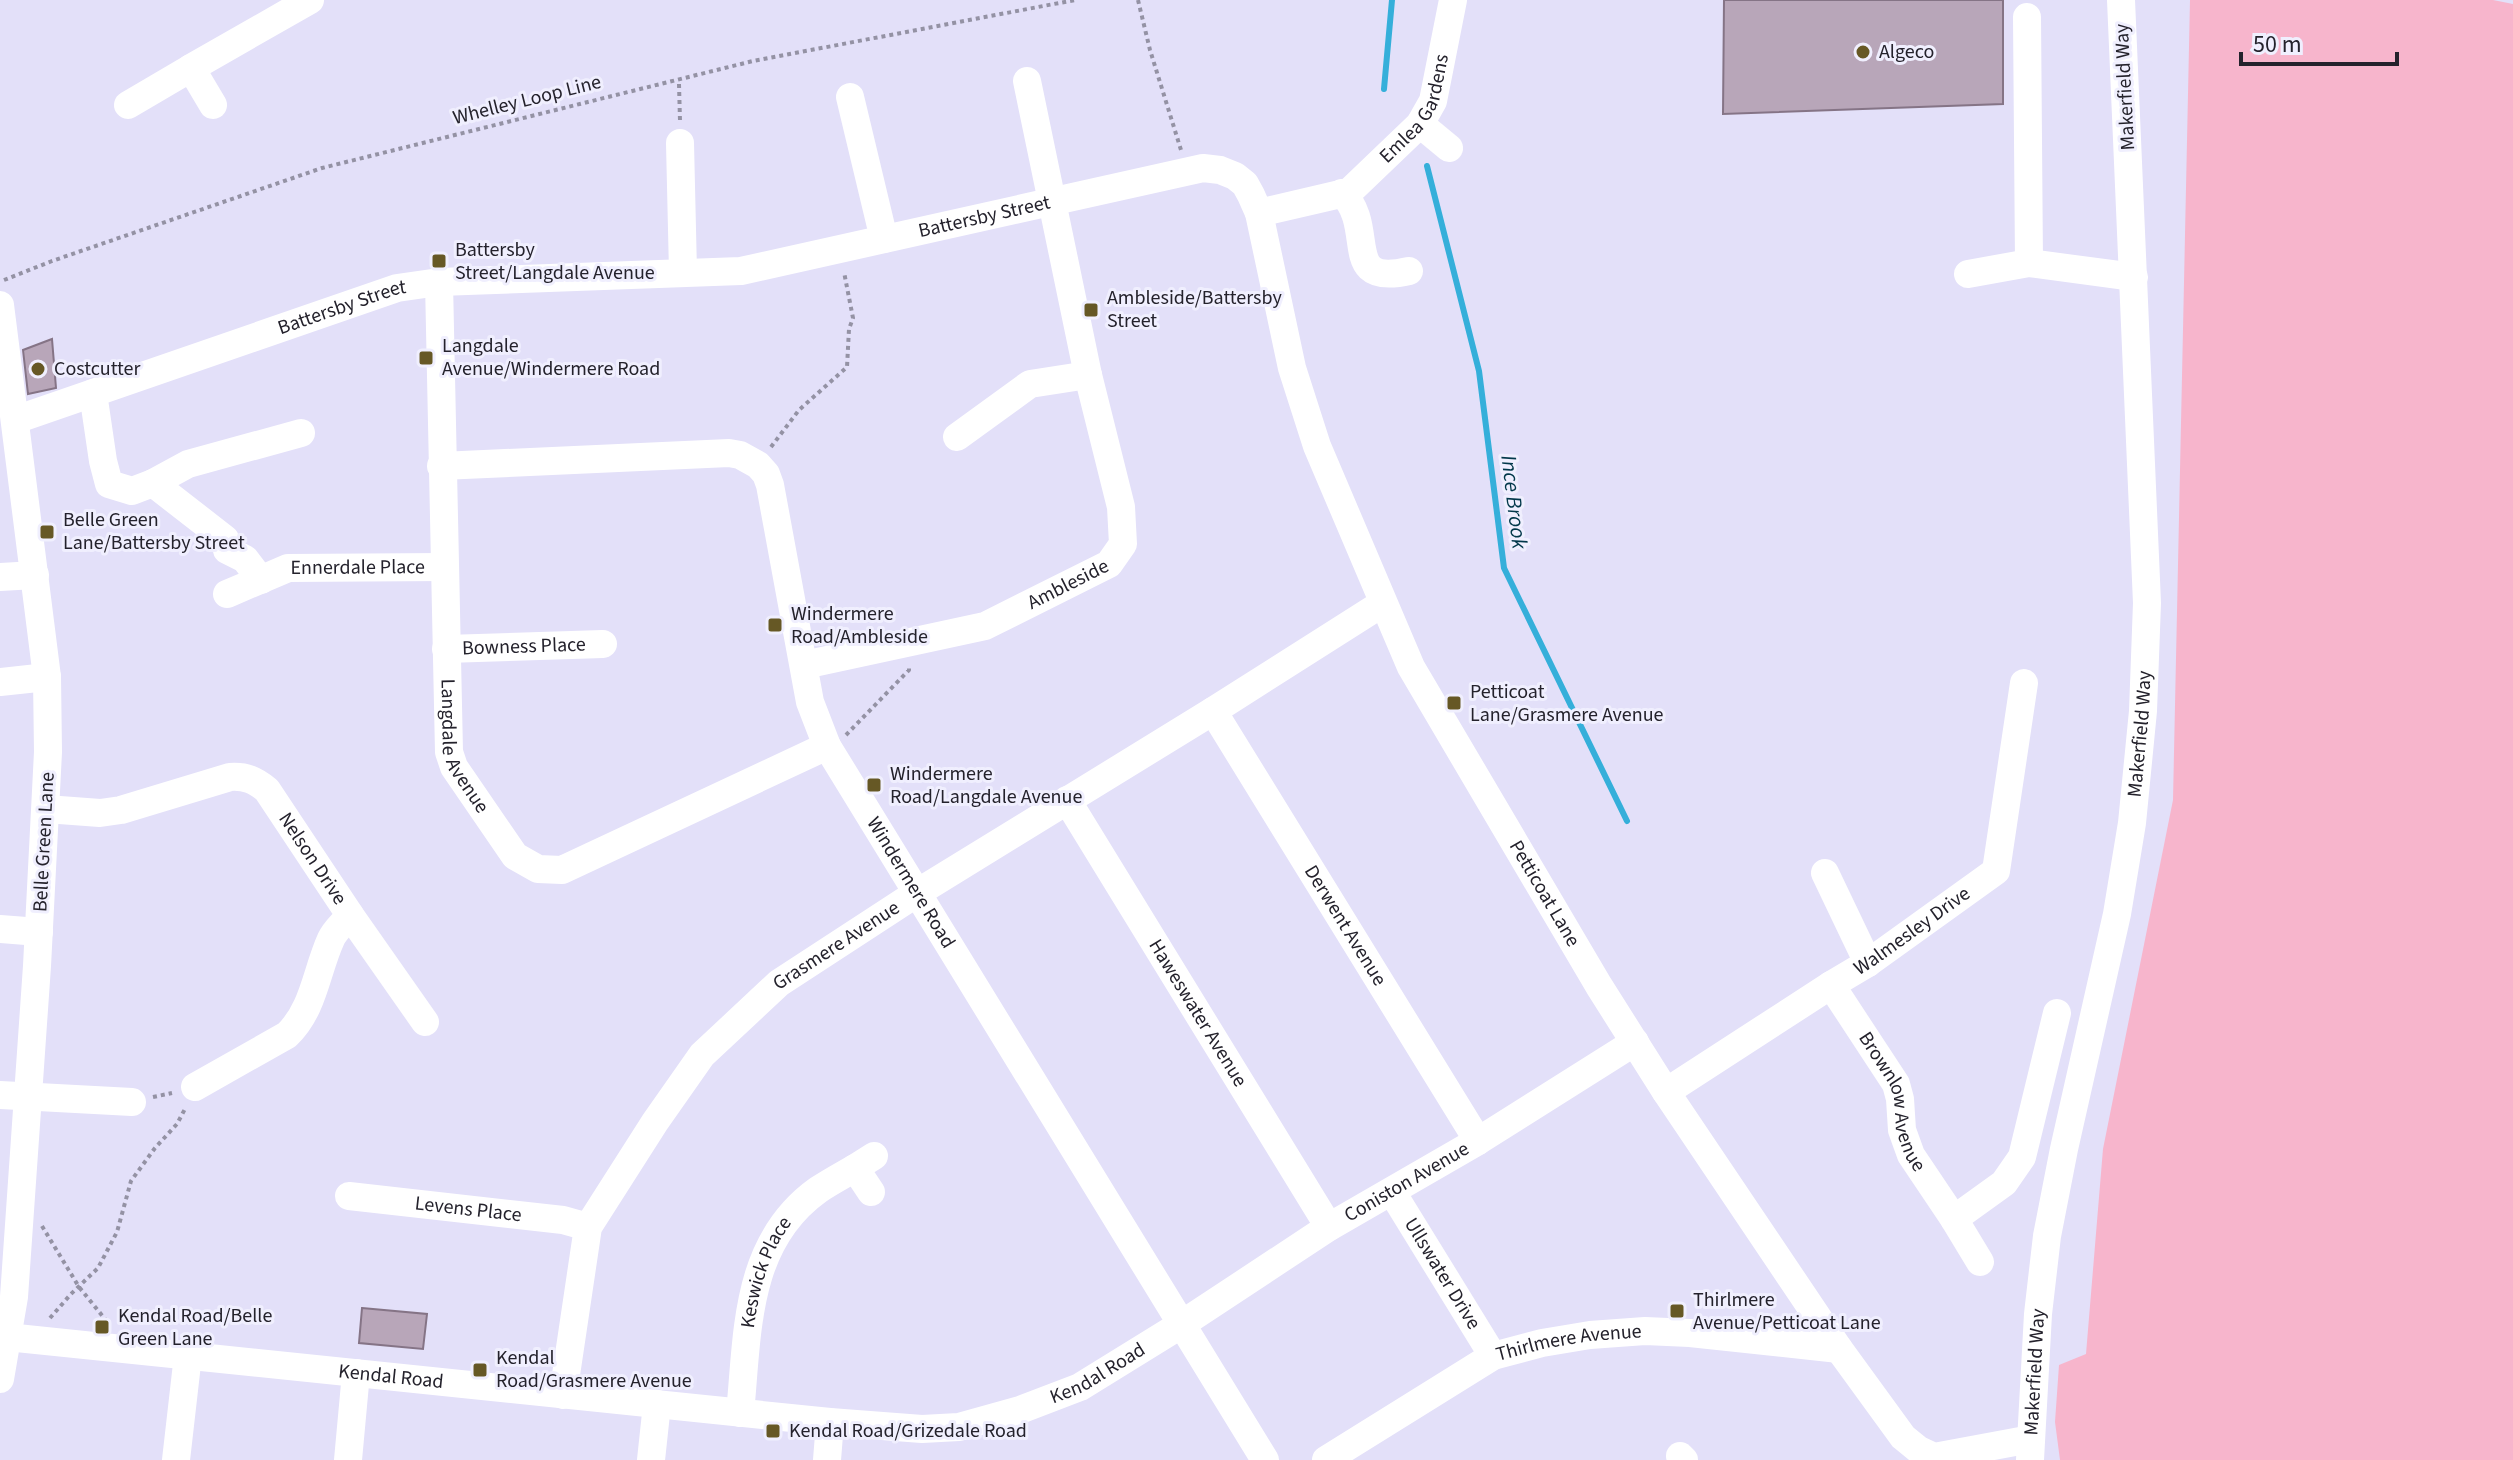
<svg xmlns="http://www.w3.org/2000/svg" width="2513" height="1460" font-family="'Source Sans 3',sans-serif">
<style>
.green{fill:#f7b5cc}
.lines{fill:none;stroke-linecap:round;stroke-linejoin:round}
.stream{stroke:#35afda;stroke-width:6}
.building{fill:#b8a6b9;stroke:#857486;stroke-width:2}
.path{stroke:#9492a4;stroke-width:4;stroke-dasharray:4 4;stroke-linecap:butt}
.minor{stroke:#fff;stroke-width:28}
.poi-dot{fill:#665825;stroke:#f0effe;stroke-width:3}
.labels{text-anchor:middle;dominant-baseline:central;stroke-width:6;stroke-linejoin:round;paint-order:stroke}
.poi-label{font-size:20px;fill:#24222c;stroke:#f0effe;text-anchor:start}
.street-label{font-size:20px;fill:#24222c;stroke:#f0effe}
.water-label{font-size:22px;font-style:italic;fill:#02384a;stroke:#f0effe}
</style>
<rect width="100%" height="100%" fill="#e3e0f9"/>
<!-- green -->
<path class="green" d="M2190 0H2493L2513 4V1460H2060L2055 1422 2059 1365 2086 1354 2103 1149 2173 800Z"/>
<g class="lines">
<!-- stream -->
<path class="stream" d="M1384 89 1392 0
M1427 166 1479 371 1504 568 1627 821"/>
</g>
<!-- building -->
<path class="building" d="M1724 0H2003V104L1723 114Z
M52 339 56 388 28 394 23 350Z
M362 1308 427 1314 423 1349 359 1343Z"/>
<g class="lines">
<!-- path -->
<path class="path" d="M1138 0 1150 50 1181 150
M679 84 680 121
M4 280 52 261 322 168 753 61 1075 0
M771 447 799 410 847 367 849 329 853 318 844 272
M846 735 909 670V665
M153 1097 172 1093
M42 1226 79 1287 109 1324
M50 1318 71 1294 98 1268 117 1232 131 1181 155 1148 177 1124 186 1107"/>
<!-- minor -->
<g class="minor">
<path d="M2027 17 2029 263"/>
<path d="M191 68 310 0"/>
<path d="M850 97 884 239"/>
<path d="M128 105 191 68 213 105"/>
<path d="M1420 124 1449 148"/>
<path d="M680 143 683 272"/>
<path d="M1342 193C1378 228 1338 287 1409 271"/>
<path id="s1" d="M1259 213 1349 192 1420 124 1433 101 1453 0"/>
<path d="M1968 274 2029 263 2134 277"/>
<path id="s2" d="M439 282 449 752 454 767 515 856 538 869 562 870 827 746"/>
<path d="M0 305 47 677 48 752 37 966 14 1297 0 1379"/>
<path d="M93 393 103 461 109 484 132 491 153 483 225 539 227 550 245 559 261 580"/>
<path id="s3" d="M15 420 397 288 439 282 741 271 1203 168 1220 170 1235 176 1245 184 1251 195 1259 213 1292 368 1317 446 1411 667 1599 986 1666 1092 1839 1349 1903 1437 1919 1450 1934 1457 2031 1439"/>
<path d="M957 437 1030 384 1088 375"/>
<path id="s4" d="M441 466 729 453 740 455 758 465 766 474 770 485 810 702 827 746 1265 1460"/>
<path d="M153 483 188 464 301 433"/>
<path d="M0 577 35 575"/>
<path id="s5" d="M227 594 288 568 445 567"/>
<path id="s6" d="M446 649 603 644"/>
<path id="s7" d="M804 665 985 626 1109 564 1123 544 1121 507 1088 375 1027 81"/>
<path d="M0 682 47 677"/>
<path id="s8" d="M1213 711 1478 1141"/>
<path id="s9" d="M1067 800 1329 1227"/>
<path id="s10" d="M46 809 100 813 121 810 230 777C246 776 255 780 267 790L350 915C344 923 335 930 331 939 316 972 314 1009 287 1035L195 1087"/>
<path d="M1825 873 1868 963"/>
<path d="M350 915 425 1022"/>
<path d="M0 929 39 932"/>
<path id="s11" d="M1831 985 1896 1084 1900 1099 1902 1130 1911 1155 1954 1219 1980 1262"/>
<path id="s12" d="M1666 1092 1831 985 1868 963 1996 871 2024 683"/>
<path d="M0 1095 132 1102"/>
<path d="M871 1192 855 1168 874 1156"/>
<path id="s13" d="M1392 1192 1493 1356"/>
<path id="s14" d="M349 1196 563 1220 588 1227"/>
<path d="M1954 1219 2004 1183 2022 1157 2057 1013"/>
<path id="s15" d="M7 1337 830 1422 922 1429 959 1427 1020 1410 1080 1387 1182 1324 1329 1227 1478 1141 1635 1042"/>
<path id="s16" d="M563 1395 588 1227 655 1122 702 1055 779 983 917 893 1213 711 1383 603"/>
<path id="s17" d="M740 1413C748 1333 744 1243 818 1190 830 1182 843 1175 855 1168"/>
<path d="M1680 1456 1684 1460"/>
<path d="M176 1460 188 1355"/>
<path d="M348 1460 356 1373"/>
<path d="M651 1460 657 1404"/>
<path d="M827 1460 830 1422"/>
<path id="s18" d="M1326 1460 1493 1356 1542 1343 1590 1335 1645 1331 1690 1333 1839 1349"/>
<path id="s19" d="M2030 1460 2038 1314 2047 1236 2064 1149 2117 914 2132 823 2143 711 2147 603 2121 0"/>
</g>
</g>
<!-- markers -->
<g class="poi-dot">
<circle cx="1863" cy="52" r="8"/>
<rect x="431" y="253" width="16" height="16" rx="4"/>
<rect x="1083" y="302" width="16" height="16" rx="4"/>
<rect x="418" y="350" width="16" height="16" rx="4"/>
<circle cx="38" cy="369" r="8"/>
<rect x="39" y="524" width="16" height="16" rx="4"/>
<rect x="767" y="617" width="16" height="16" rx="4"/>
<rect x="1446" y="695" width="16" height="16" rx="4"/>
<rect x="866" y="777" width="16" height="16" rx="4"/>
<rect x="1669" y="1303" width="16" height="16" rx="4"/>
<rect x="94" y="1319" width="16" height="16" rx="4"/>
<rect x="472" y="1362" width="16" height="16" rx="4"/>
<rect x="765" y="1423" width="16" height="16" rx="4"/>
</g>
<g class="labels">
<!-- poi labels -->
<g class="poi-label">
<text x="1879" y="52">Algeco</text>
<text x="455" y="250">Battersby<tspan x="455" dy="23">Street/Langdale Avenue</tspan></text>
<text x="1107" y="298">Ambleside/Battersby<tspan x="1107" dy="23">Street</tspan></text>
<text x="442" y="346">Langdale<tspan x="442" dy="23">Avenue/Windermere Road</tspan></text>
<text x="54" y="369">Costcutter</text>
<text x="63" y="520">Belle Green<tspan x="63" dy="23">Lane/Battersby Street</tspan></text>
<text x="791" y="614">Windermere<tspan x="791" dy="23">Road/Ambleside</tspan></text>
<text x="1470" y="692">Petticoat<tspan x="1470" dy="23">Lane/Grasmere Avenue</tspan></text>
<text x="890" y="774">Windermere<tspan x="890" dy="23">Road/Langdale Avenue</tspan></text>
<text x="1693" y="1300">Thirlmere<tspan x="1693" dy="23">Avenue/Petticoat Lane</tspan></text>
<text x="118" y="1316">Kendal Road/Belle<tspan x="118" dy="23">Green Lane</tspan></text>
<text x="496" y="1358">Kendal<tspan x="496" dy="23">Road/Grasmere Avenue</tspan></text>
<text x="789" y="1431">Kendal Road/Grizedale Road</text>
</g>
<!-- street labels -->
<g class="street-label">
<text transform="translate(2125 87) rotate(-93)">Makerfield Way</text>
<text transform="translate(527 100) rotate(-14)">Whelley Loop Line</text>
<text stroke="none"><textPath href="#s1" startOffset="202">Emlea Gardens</textPath></text>
<text stroke="none"><textPath href="#s3" startOffset="998">Battersby Street</textPath></text>
<text stroke="none"><textPath href="#s3" startOffset="346">Battersby Street</textPath></text>
<text stroke="none"><textPath href="#s5" startOffset="136">Ennerdale Place</textPath></text>
<text stroke="none"><textPath href="#s7" startOffset="278">Ambleside</textPath></text>
<text stroke="none"><textPath href="#s6" startOffset="78">Bowness Place</textPath></text>
<text stroke="none"><textPath href="#s19" startOffset="736">Makerfield Way</textPath></text>
<text stroke="none"><textPath href="#s2" startOffset="468">Langdale Avenue</textPath></text>
<text transform="translate(44 842) rotate(-87)">Belle Green Lane</text>
<text stroke="none"><textPath href="#s10" startOffset="312">Nelson Drive</textPath></text>
<text stroke="none"><textPath href="#s4" startOffset="772">Windermere Road</textPath></text>
<text stroke="none"><textPath href="#s3" startOffset="2044">Petticoat Lane</textPath></text>
<text stroke="none"><textPath href="#s8" startOffset="252">Derwent Avenue</textPath></text>
<text stroke="none"><textPath href="#s12" startOffset="294">Walmesley Drive</textPath></text>
<text stroke="none"><textPath href="#s16" startOffset="550">Grasmere Avenue</textPath></text>
<text stroke="none"><textPath href="#s9" startOffset="250">Haweswater Avenue</textPath></text>
<text stroke="none"><textPath href="#s11" startOffset="134">Brownlow Avenue</textPath></text>
<text stroke="none"><textPath href="#s15" startOffset="1470">Coniston Avenue</textPath></text>
<text stroke="none"><textPath href="#s14" startOffset="120">Levens Place</textPath></text>
<text stroke="none"><textPath href="#s13" startOffset="96">Ullswater Drive</textPath></text>
<text stroke="none"><textPath href="#s17" startOffset="144">Keswick Place</textPath></text>
<text stroke="none"><textPath href="#s18" startOffset="274">Thirlmere Avenue</textPath></text>
<text stroke="none"><textPath href="#s15" startOffset="1106">Kendal Road</textPath></text>
<text stroke="none"><textPath href="#s19" startOffset="88">Makerfield Way</textPath></text>
<text stroke="none"><textPath href="#s15" startOffset="386">Kendal Road</textPath></text>
</g>
<!-- water labels -->
<g class="water-label">
<text transform="translate(1514 502) rotate(83)">Ince Brook</text>
</g>
</g>
<!-- scale -->
<path d="M2241 52v12h156v-12" fill="none" stroke="#24222c" stroke-width="4"/>
<text x="2253" y="52" font-size="24" fill="#24222c" stroke="#f0effe" stroke-width="6" paint-order="stroke">50 m</text>
</svg>
